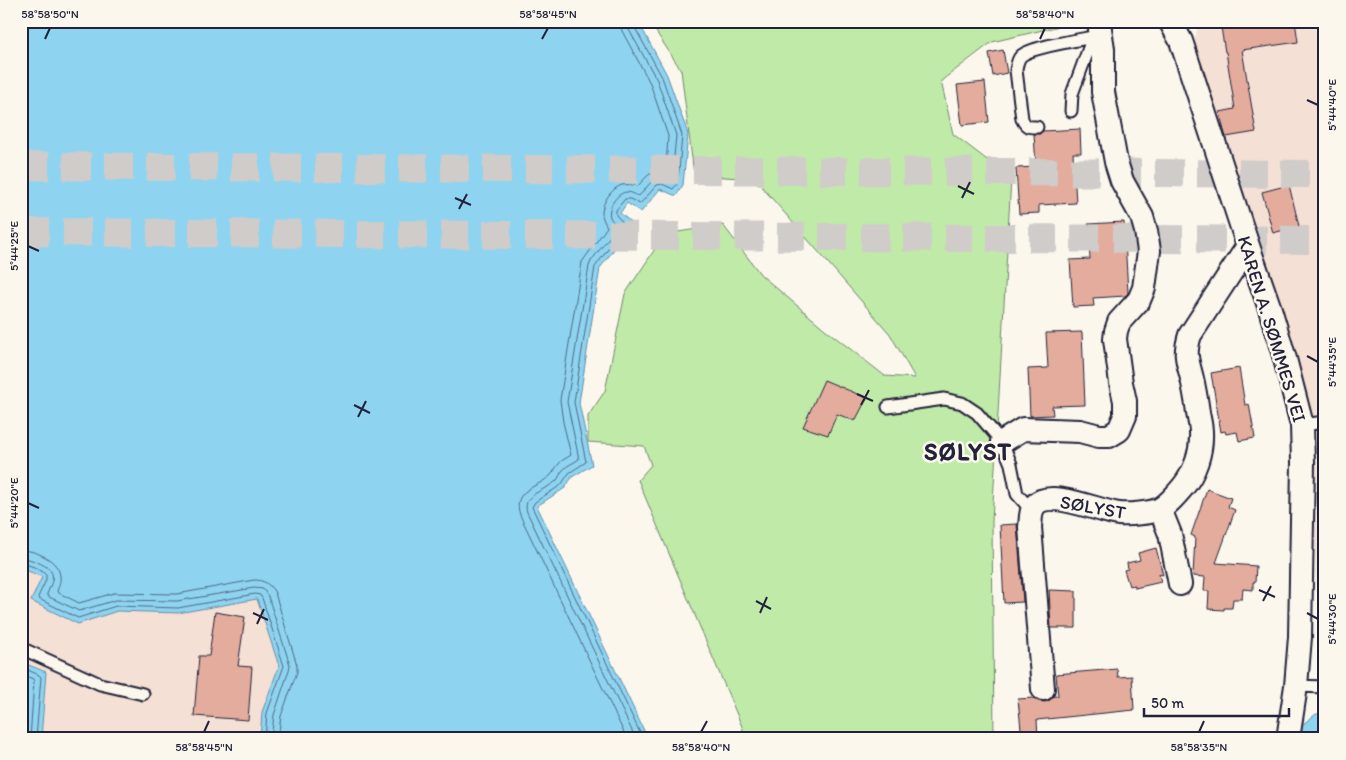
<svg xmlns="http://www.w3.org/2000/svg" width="1346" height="760" font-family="Itim,sans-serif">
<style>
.built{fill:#f4e0d4}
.green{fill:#c0eaa7;stroke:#718671}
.water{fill:#8ed4f0;stroke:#638da8}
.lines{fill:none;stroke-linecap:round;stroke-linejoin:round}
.shore{stroke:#4d6983;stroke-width:1}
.building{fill:#e4ac9c;stroke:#22223b}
.highway-tunnel{stroke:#d0ccc9;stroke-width:28;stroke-dasharray:28 14;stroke-linecap:butt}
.lane-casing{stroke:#22223b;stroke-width:15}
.street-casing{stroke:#22223b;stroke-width:26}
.lane{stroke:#fbf7ec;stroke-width:11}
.street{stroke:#fbf7ec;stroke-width:22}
.ticks{fill:none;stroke:#22223b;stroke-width:2}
.labels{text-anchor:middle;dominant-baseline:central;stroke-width:5;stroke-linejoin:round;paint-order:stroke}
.street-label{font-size:19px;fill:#22223b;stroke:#fbf7ec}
.district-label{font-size:24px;font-weight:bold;letter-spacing:1px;fill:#22223b;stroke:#fbf7ec}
.neatline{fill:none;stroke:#22223b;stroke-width:2}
.ticks-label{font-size:12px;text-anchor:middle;fill:#22223b}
</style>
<rect width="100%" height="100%" fill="#fbf7ec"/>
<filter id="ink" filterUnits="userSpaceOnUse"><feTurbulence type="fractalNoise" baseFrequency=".02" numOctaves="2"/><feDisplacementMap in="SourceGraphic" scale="10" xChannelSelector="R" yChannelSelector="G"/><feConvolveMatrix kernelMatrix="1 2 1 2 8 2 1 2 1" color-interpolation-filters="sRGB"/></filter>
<g filter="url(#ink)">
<!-- built -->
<path class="built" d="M1202 21H1325V614L1316 591 1313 415 1280 303 1222 138 1205 85 1194 43 1198 27Z
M23 569 42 577 31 601 78 623 117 611 178 613 257 598 279 666 262 712 260 739H41L46 672 21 662V571Z"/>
<!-- green -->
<path class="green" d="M649 21H1081L992 42 941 81 953 134 1011 178 992 521 994 739H738L743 729 638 480 651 465 644 446 588 442V416L605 391 625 294 665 234 723 225 761 275 826 330 885 376 915 378 890 334 755 179 694 175 681 70Z"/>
<!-- water -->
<path class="water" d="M21 21H638L667 75 688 134 683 185 676 196 660 189 641 212 627 203 620 213 633 224 600 268 579 403 592 465 572 477 565 488 537 506 648 739H260L262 712 279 666 257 599 178 613 117 611 78 624 31 601 42 577 23 569 21 571Z
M21 662 46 672 41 739H21Z
M1316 714H1325V739H1298V728Z"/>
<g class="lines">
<!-- shore -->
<path class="shore" d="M620 21 622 31 650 83 668 136 666 168 664 170C651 170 646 177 638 186 632 185 627 184 622 185 612 188 602 202 602 213 602 218 605 223 607 227L582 262 560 400 563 422 571 455C567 458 561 460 558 465 555 468 554 472 551 475 538 488 511 489 520 515L627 739
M627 21 628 28 657 80 676 135 672 178 670 180C652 174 650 185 639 196 635 195 632 192 627 192 618 192 607 207 610 217 611 220 615 223 617 227L591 261 589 266 567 402 579 459C574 463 567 465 563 470 560 473 559 478 557 480 547 491 521 493 527 512L636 739
M634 21V26L662 77 682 135 678 183 673 189 662 184 657 185 640 204 630 199H625L616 210V215L624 224 625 226 595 267 574 402 586 462 569 473 561 485 535 502 532 507 643 739
M21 550C35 550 59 560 60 576 61 582 58 587 57 592L79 603 114 593 177 594 254 580C264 580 270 584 275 593L297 665V672L281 716 278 739
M21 558C27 558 32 560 37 562 56 570 55 576 47 594V596L79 611 116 600 177 601 254 588 263 589 268 596 290 665 289 670 274 715 271 739
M21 564C29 564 41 569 46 575V580L38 597 39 599 78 618 116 606 178 608 255 594 260 595 262 598 284 666 267 713 265 739
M21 667 39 675 41 677 36 739
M21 674 33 679 34 681 30 739
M21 682 25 684 26 686 23 739"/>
</g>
<!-- building -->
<path class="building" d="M1220 21H1295L1298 42 1242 50 1256 132 1226 137 1223 127 1220 112 1235 109 1226 52H1225Z
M1003 50 1007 73 993 76 989 53Z
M985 82 989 122 962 125 957 85Z
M1080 129 1081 153H1073L1076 203 1039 205V213L1019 214 1016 168 1036 167 1034 134H1040L1043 131Z
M1289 185 1299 226 1273 233 1262 192Z
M1124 222 1128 293 1125 296 1093 298 1094 306 1073 307 1070 260 1090 259 1088 224Z
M1082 332 1085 405 1052 406 1053 415 1030 416 1028 369 1048 368 1046 333Z
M1239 368 1245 405 1249 404 1255 438 1239 441 1237 432 1226 434 1225 431 1221 432 1211 373Z
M824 380 867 398 855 421 837 414 828 435 803 427Z
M1207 489 1231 498 1228 507 1235 510 1216 563 1256 566 1255 582H1253V590L1243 589 1242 599H1233L1232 608H1224V610L1208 609 1209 591H1204L1205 577 1193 576 1195 537 1191 535Z
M1017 524 1023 602 1004 603 1000 525Z
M1156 548 1163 575 1159 574 1161 582 1135 588V585L1129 586 1124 570 1128 569 1127 563 1140 560 1138 553Z
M1049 590 1076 591V628H1051Z
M215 612 245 617 238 666 252 667 248 720 194 716 199 656H209Z
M1117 669 1118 677 1132 676 1134 710 1037 720 1038 739H1022L1018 699 1034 698 1038 701 1045 702 1050 700 1054 696H1058L1056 674Z"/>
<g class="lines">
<!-- highway-tunnel -->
<path class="highway-tunnel" d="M21 166 1325 174
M21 232 1325 240"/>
<!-- lane casing -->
<g class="lane-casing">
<path id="lane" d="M1071 111 1072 94 1093 37
M1037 127C1028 127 1026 127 1022 119L1016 70C1017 65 1017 60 1021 56 1030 47 1079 40 1093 37L1100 27
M888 407 944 399 962 403 977 413 1002 442 1011 464 1017 494 1032 511
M1302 425 1325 422
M21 648 100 684 143 694
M1296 686 1325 687"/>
</g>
<!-- street casing -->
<g class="street-casing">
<path id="street" d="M1170 21 1181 41 1248 246 1270 309 1285 359 1302 425 1303 463 1300 637 1296 686 1288 739
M1002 442 1023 429 1080 431 1099 436H1109L1119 430 1125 416V401L1121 383 1115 339 1116 331 1119 322 1139 300 1144 288 1149 251 1146 231 1142 217 1122 181 1116 162 1103 92V49L1100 29
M1160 509 1170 534 1180 584
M1043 689 1030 527C1031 520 1030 511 1035 505 1050 488 1100 512 1119 514 1128 515 1152 513 1160 509 1167 505 1177 494 1182 488 1195 473 1202 452 1201 432 1201 426 1199 419 1198 413 1197 403 1195 393 1193 383 1189 363 1183 357 1190 335L1248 246"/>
</g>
<!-- lane -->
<use href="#lane" class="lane"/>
<!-- street -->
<use href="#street" class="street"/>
</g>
</g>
<!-- ticks -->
<path class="ticks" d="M45 39 50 28M542 39 548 28M1040 39 1045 28M1307 100 1318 105M958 186 974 194M455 198 471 205M962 198 970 182M459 209 467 194M28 246 39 251M1307 356 1318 362M857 394 873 401M354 405 370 413M861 405 869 390M358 417 366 401M28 503 39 508M1259 590 1275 597M756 601 771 609M1263 601 1271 586M253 613 268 620M760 613 767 597M1307 613 1318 619M257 624 264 609M204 732 209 721M701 732 707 721M1199 732 1204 721"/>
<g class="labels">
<!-- street labels -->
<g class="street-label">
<text transform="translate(1272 329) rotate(73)">KAREN A. SØMMES VEI</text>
<text transform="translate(1093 507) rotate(10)">SØLYST</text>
</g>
<!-- district labels -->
<g class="district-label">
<text x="968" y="451">SØLYST</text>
</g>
</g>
<!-- margin -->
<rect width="1346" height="760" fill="none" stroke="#fbf7ec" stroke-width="55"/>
<!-- scale -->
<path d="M1144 708v8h145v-8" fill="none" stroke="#22223b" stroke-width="2.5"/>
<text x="1151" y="708" font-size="15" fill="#22223b" stroke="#fbf7ec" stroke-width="4" paint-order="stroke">50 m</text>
<rect x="28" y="28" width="1290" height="704" class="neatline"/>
<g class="ticks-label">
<text x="50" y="18">58°58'50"N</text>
<text x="548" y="18">58°58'45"N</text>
<text x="1045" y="18">58°58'40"N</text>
<text transform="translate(1332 105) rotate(-90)" y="4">5°44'40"E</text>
<text transform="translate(14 246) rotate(-90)" y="4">5°44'25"E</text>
<text transform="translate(1332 362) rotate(-90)" y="4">5°44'35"E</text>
<text transform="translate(14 503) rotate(-90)" y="4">5°44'20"E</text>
<text transform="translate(1332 619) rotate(-90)" y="4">5°44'30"E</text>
<text x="204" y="751">58°58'45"N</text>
<text x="701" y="751">58°58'40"N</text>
<text x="1199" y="751">58°58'35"N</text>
</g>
</svg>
